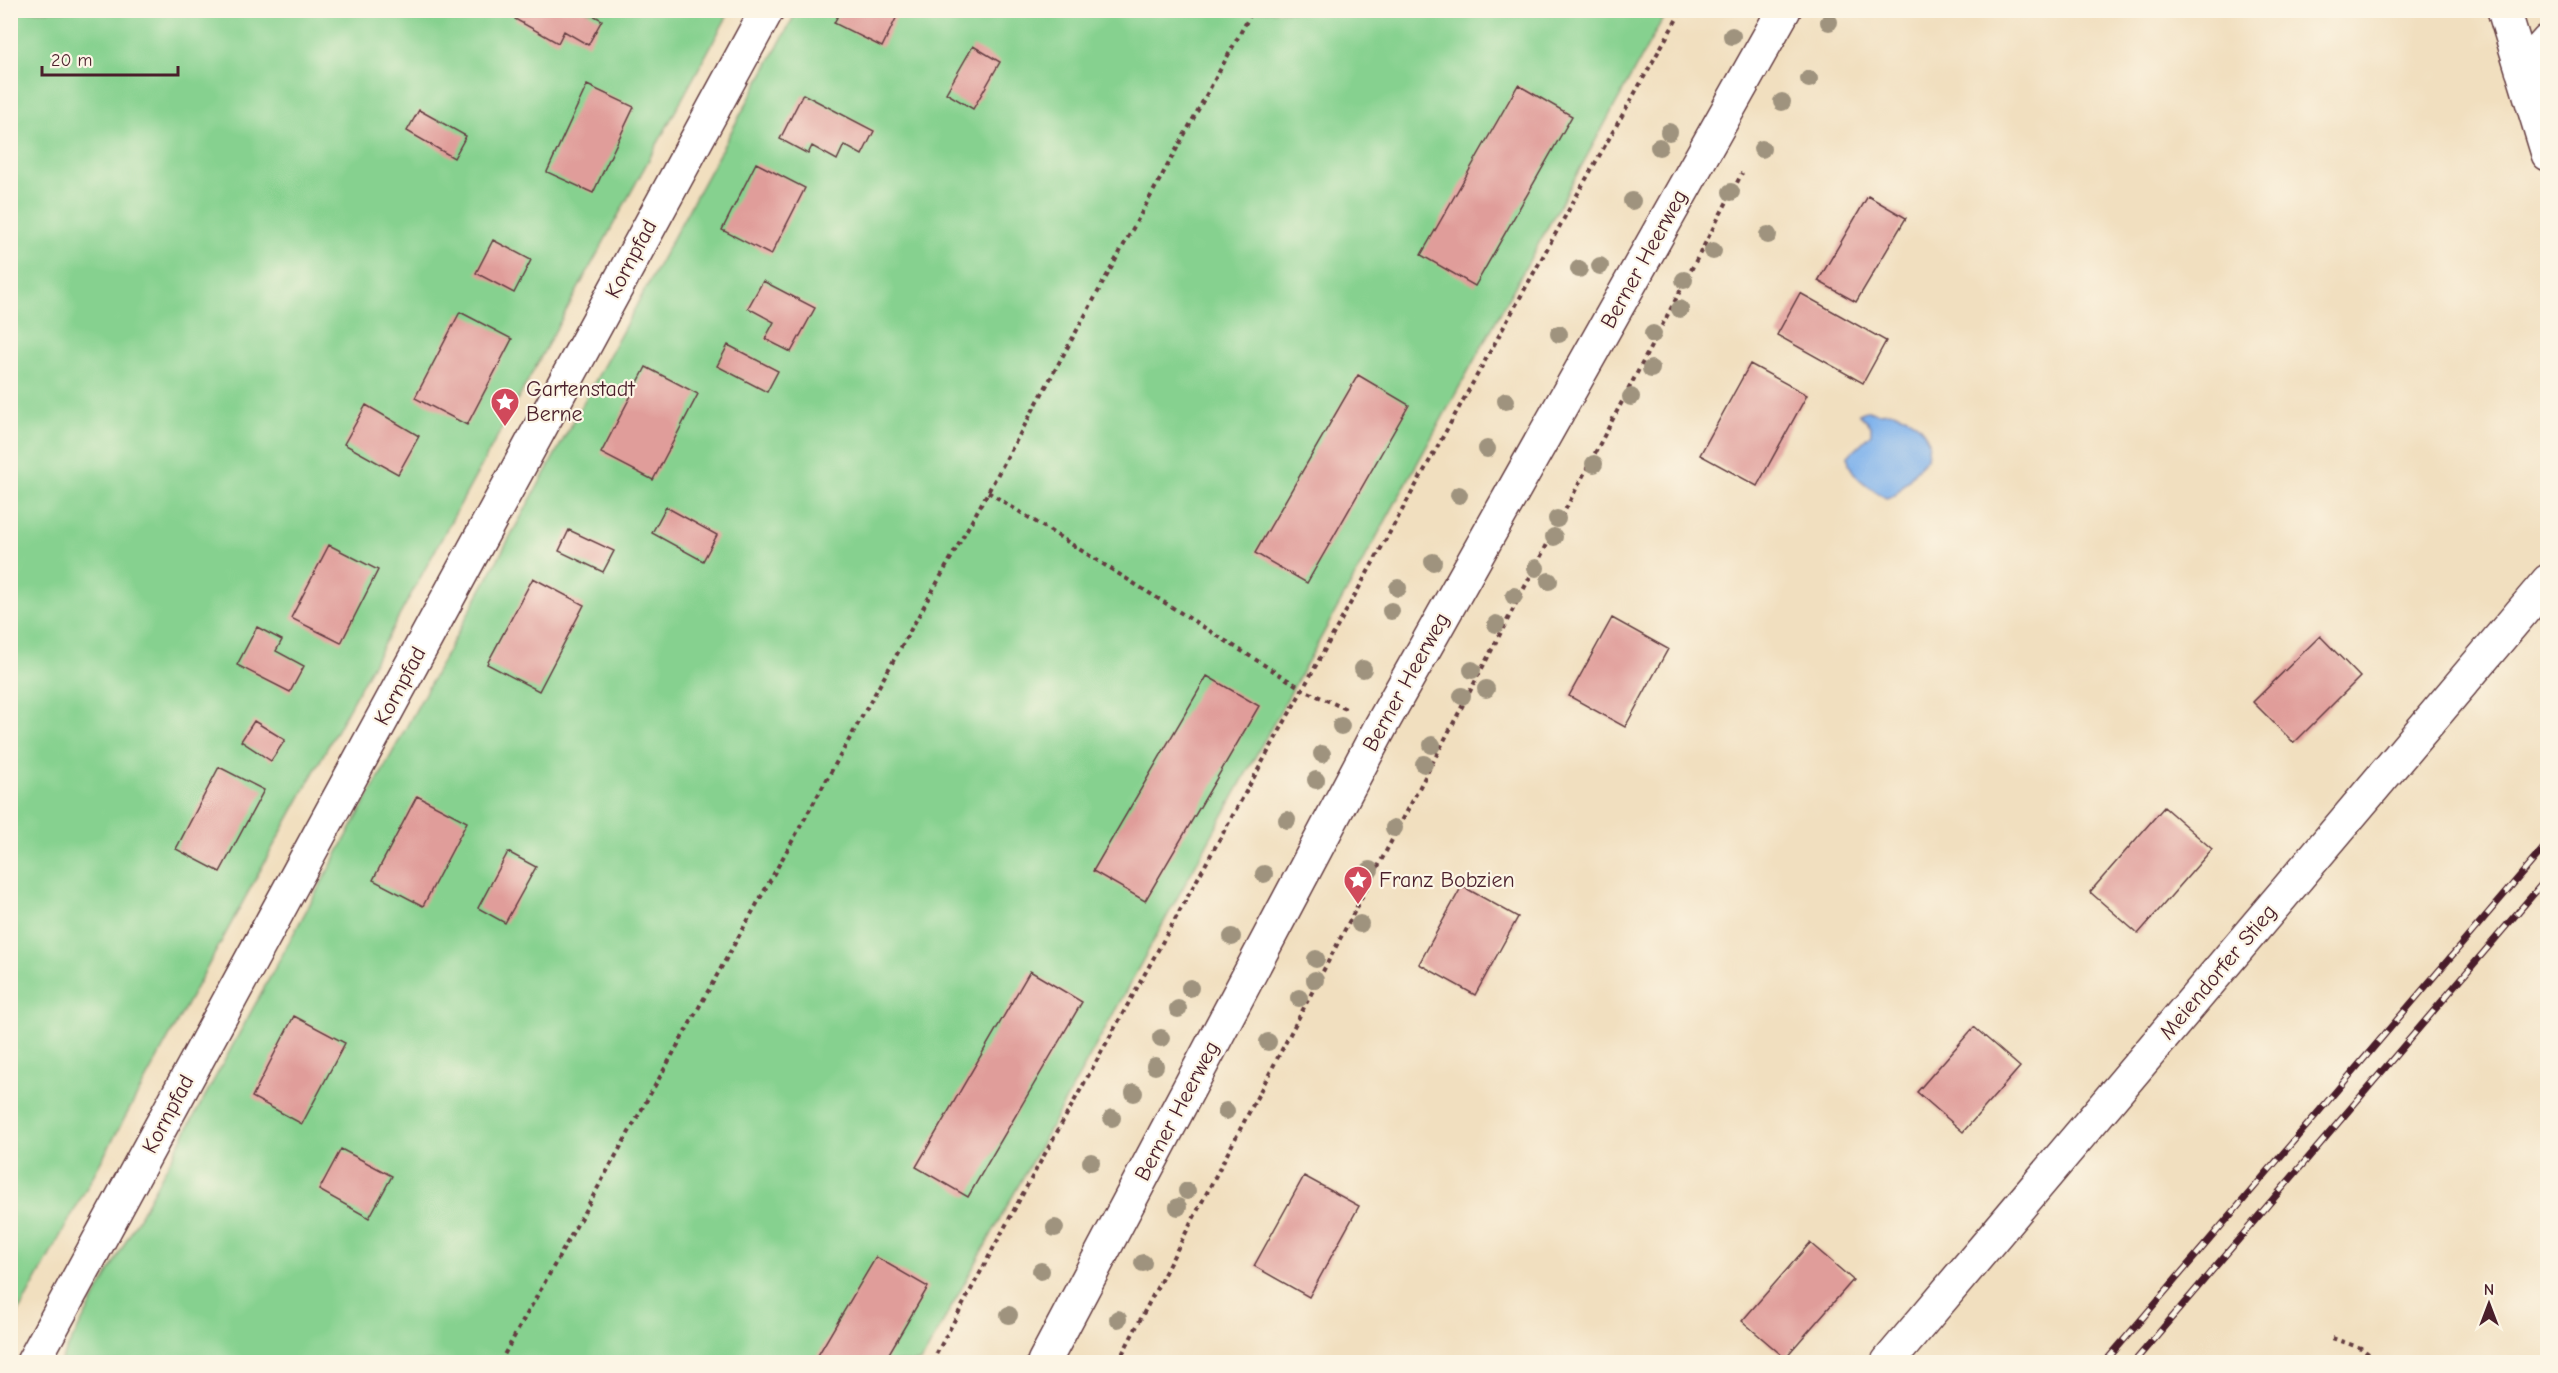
<svg xmlns="http://www.w3.org/2000/svg" width="2558" height="1373" font-family="'Comic Neue',sans-serif">
<style>
.green{fill:#86d18f;stroke:#68785d;stroke-width:1.5}
.water{fill:#7fb2ec;stroke:#64688c;stroke-width:1.5}
.building{fill:#e09d9a}
.lines{fill:none;stroke-linecap:round;stroke-linejoin:round}
.minor-casing{stroke:#633c41;stroke-width:36}
.major-casing{stroke:#633c41;stroke-width:36}
.path{stroke:#633c41;stroke-width:4;stroke-dasharray:4.5 4.5;stroke-linecap:butt}
.minor{stroke:#fff;stroke-width:33}
.major{stroke:#fff;stroke-width:33}
.rail-casing{stroke:#4a1f2b;stroke-width:7}
.rail{stroke:#fcf5e5;stroke-width:4.5;stroke-dasharray:14;stroke-linecap:butt}
.tree{fill:#9f937e}
.labels{text-anchor:middle;dominant-baseline:central;stroke-width:4.5;stroke-linejoin:round;paint-order:stroke}
.street-label{font-size:22px;fill:#4a1f2b;stroke:#fcf5e5}
.poi-label{font-size:22px;fill:#4a1f2b;stroke:#fcf5e5;text-anchor:start}
</style>
<rect width="100%" height="100%" fill="#fcf5e5"/>
<filter id="ink" filterUnits="userSpaceOnUse"><feTurbulence type="fractalNoise" baseFrequency=".0167" numOctaves="2"/><feDisplacementMap in="SourceGraphic" scale="12" xChannelSelector="R" yChannelSelector="G"/><feConvolveMatrix kernelMatrix="1 2 1 2 8 2 1 2 1" color-interpolation-filters="sRGB"/></filter>
<filter id="wash" filterUnits="userSpaceOnUse"><feTurbulence type="fractalNoise" baseFrequency=".008" numOctaves="4" result="noise"/><feDisplacementMap in="SourceGraphic" scale="24" xChannelSelector="R" yChannelSelector="G"/><feGaussianBlur stdDeviation="1.35" result="paint"/><feColorMatrix in="noise" values="0 0 0 0 0 0 0 0 0 0 0 0 0 0 0 0 0 1.4 0 .05"/><feComposite in="paint" operator="in"/></filter>
<g filter="url(#wash)">
<rect width="100%" height="100%" fill="#f1dfbf"/>
<!-- green -->
<path class="green" d="M11 11H730L11 1326Z
M797 11H1667L921 1362H60Z"/>
<!-- water -->
<path class="water" d="M1868 410 1877 413 1893 412 1907 417 1921 427 1929 442 1927 458 1894 496 1886 498C1871 488 1848 476 1848 456L1871 434V426L1859 414Z"/>
<g id="blocks">
<!-- building -->
<path class="building" d="M520 10H584L602 20 588 45 564 31 558 43 515 19Z
M841 10H900L882 47 834 23Z
M973 46 1000 62 973 109 946 93Z
M587 85 634 107 593 193 547 172Z
M1518 85 1572 116 1475 286 1421 255Z
M803 94 874 131 862 155 844 145 837 160 812 146 808 154 780 139Z
M419 110 466 136 454 158 407 131Z
M756 163 805 188 771 255 722 230Z
M1868 196 1906 218 1856 302 1818 281Z
M493 240 531 260 514 293 476 273Z
M763 281 815 308 791 352 765 339 774 322 748 308Z
M1800 293 1886 341 1863 383 1777 335Z
M460 312 512 339 467 425 415 398Z
M728 345 778 371 767 392 717 366Z
M1750 364 1807 395 1757 486 1700 455Z
M646 367 698 394 653 480 601 453Z
M1358 375 1409 405 1307 583 1255 553Z
M366 405 419 436 398 474 344 444Z
M666 507 717 535 703 561 652 533Z
M569 530 614 551 603 572 559 551Z
M329 545 378 570 341 643 291 618Z
M533 578 584 605 539 691 487 664Z
M1612 618 1668 649 1625 727 1569 696Z
M257 627 282 640 276 651 304 666 290 692 237 665Z
M2320 636 2360 677 2294 743 2253 702Z
M1207 676 1259 706 1145 901 1093 871Z
M254 721 285 740 271 761 241 741Z
M219 767 264 790 220 872 176 849Z
M417 796 467 822 423 906 373 880Z
M2164 807 2212 849 2138 934 2090 892Z
M508 852 536 867 505 923 478 908Z
M1462 886 1518 917 1475 995 1419 964Z
M1030 971 1082 1002 968 1197 916 1167Z
M294 1016 345 1043 302 1124 252 1097Z
M1974 1027 2020 1067 1963 1132 1917 1092Z
M341 1149 392 1176 369 1218 319 1190Z
M1304 1176 1359 1206 1309 1297 1254 1266Z
M1810 1243 1853 1280 1785 1358 1742 1321Z
M876 1257 928 1287 884 1362H814Z"/>
</g>
</g>
<g filter="url(#ink)">
<use href="#blocks" fill-opacity="0" stroke="#633c41" stroke-width="1.5"/>
<g class="lines">
<!-- minor casing -->
<g class="minor-casing">
<path id="minor" d="M2504 10 2548 154
M2522 70 2548 41
M33 1362 767 10
M1888 1362 2548 581"/>
</g>
<!-- major casing -->
<g class="major-casing">
<path id="major" d="M1044 1362 1382 724 1784 10"/>
</g>
<!-- path -->
<path class="path" d="M988 492 1304 690 1346 709
M2332 1338 2361 1348 2379 1362
M500 1362 988 492 1253 10
M932 1362 1021 1197 1577 195 1682 10
M1118 1362 1742 173"/>
<!-- minor -->
<use href="#minor" class="minor"/>
<!-- major -->
<use href="#major" class="major"/>
<!-- rail casing -->
<g class="rail-casing">
<path id="rail" d="M2105 1362 2548 843
M2134 1362 2548 877"/>
</g>
<!-- rail -->
<use href="#rail" class="rail"/>
</g>
<!-- trees -->
<g class="tree">
<circle cx="1829" cy="22" r="9"/>
<circle cx="1732" cy="36" r="9"/>
<circle cx="1809" cy="79" r="9"/>
<circle cx="1782" cy="102" r="9"/>
<circle cx="1669" cy="132" r="9"/>
<circle cx="1659" cy="147" r="9"/>
<circle cx="1762" cy="149" r="9"/>
<circle cx="1731" cy="192" r="9"/>
<circle cx="1632" cy="201" r="9"/>
<circle cx="1768" cy="235" r="9"/>
<circle cx="1713" cy="251" r="9"/>
<circle cx="1600" cy="266" r="9"/>
<circle cx="1579" cy="269" r="9"/>
<circle cx="1684" cy="280" r="9"/>
<circle cx="1680" cy="309" r="9"/>
<circle cx="1559" cy="334" r="9"/>
<circle cx="1653" cy="334" r="9"/>
<circle cx="1651" cy="369" r="9"/>
<circle cx="1631" cy="397" r="9"/>
<circle cx="1506" cy="401" r="9"/>
<circle cx="1487" cy="449" r="9"/>
<circle cx="1594" cy="464" r="9"/>
<circle cx="1459" cy="495" r="9"/>
<circle cx="1557" cy="519" r="9"/>
<circle cx="1554" cy="537" r="9"/>
<circle cx="1433" cy="562" r="9"/>
<circle cx="1536" cy="568" r="9"/>
<circle cx="1549" cy="581" r="9"/>
<circle cx="1398" cy="588" r="9"/>
<circle cx="1514" cy="596" r="9"/>
<circle cx="1391" cy="611" r="9"/>
<circle cx="1496" cy="624" r="9"/>
<circle cx="1363" cy="669" r="9"/>
<circle cx="1472" cy="670" r="9"/>
<circle cx="1486" cy="689" r="9"/>
<circle cx="1462" cy="696" r="9"/>
<circle cx="1341" cy="726" r="9"/>
<circle cx="1432" cy="745" r="9"/>
<circle cx="1322" cy="754" r="9"/>
<circle cx="1424" cy="764" r="9"/>
<circle cx="1316" cy="780" r="9"/>
<circle cx="1287" cy="820" r="9"/>
<circle cx="1394" cy="828" r="9"/>
<circle cx="1370" cy="870" r="9"/>
<circle cx="1264" cy="874" r="9"/>
<circle cx="1360" cy="924" r="9"/>
<circle cx="1232" cy="937" r="9"/>
<circle cx="1316" cy="959" r="9"/>
<circle cx="1315" cy="980" r="9"/>
<circle cx="1190" cy="988" r="9"/>
<circle cx="1299" cy="998" r="9"/>
<circle cx="1178" cy="1009" r="9"/>
<circle cx="1161" cy="1038" r="9"/>
<circle cx="1268" cy="1042" r="9"/>
<circle cx="1155" cy="1066" r="9"/>
<circle cx="1134" cy="1093" r="9"/>
<circle cx="1226" cy="1111" r="9"/>
<circle cx="1112" cy="1118" r="9"/>
<circle cx="1091" cy="1162" r="9"/>
<circle cx="1187" cy="1191" r="9"/>
<circle cx="1178" cy="1207" r="9"/>
<circle cx="1055" cy="1228" r="9"/>
<circle cx="1143" cy="1263" r="9"/>
<circle cx="1041" cy="1271" r="9"/>
<circle cx="1009" cy="1315" r="9"/>
<circle cx="1118" cy="1319" r="9"/>
</g>
</g>
<!-- icons -->
<defs>
<g id="sight-pin" transform="scale(1.5)"><path d="M0 17L-7.5 6A9.5 9.5 0 1 1 7.5 6Z" fill="#d1495b" stroke="#fcf5e5"/><path d="M0-6L1.8-2.2L6-1.7L2.9 1.2L3.7 5.4L0 3.3L-3.7 5.4L-2.9 1.2L-6-1.7L-1.8-2.2Z" fill="#fff"/></g>
</defs>
<g fill-rule="evenodd">
<use href="#sight-pin" x="505" y="402"/>
<use href="#sight-pin" x="1358" y="880"/>
</g>
<g class="labels">
<!-- street labels -->
<g class="street-label">
<text transform="translate(631 259) rotate(-62)">Kornpfad</text>
<text transform="translate(1644 259) rotate(-61)">Berner Heerweg</text>
<text transform="translate(1406 682) rotate(-61)">Berner Heerweg</text>
<text transform="translate(400 686) rotate(-62)">Kornpfad</text>
<text transform="translate(2218 972) rotate(-50)">Meiendorfer Stieg</text>
<text transform="translate(1177 1111) rotate(-62)">Berner Heerweg</text>
<text transform="translate(168 1114) rotate(-62)">Kornpfad</text>
</g>
<!-- poi labels -->
<g class="poi-label">
<text x="526" y="389">Gartenstadt<tspan x="526" dy="25">Berne</tspan></text>
<text x="1379" y="880">Franz Bobzien</text>
</g>
</g>
<!-- margin -->
<rect width="2558" height="1373" fill="none" stroke="#fcf5e5" stroke-width="36"/>
<!-- north arrow -->
<g transform="translate(2489 1304)" stroke="#fcf5e5" stroke-width="4.5" paint-order="stroke">
<path d="M0-4.5L10 22L0 15L-10 22Z" fill="#4a1f2b"/>
<text y="-9" font-size="16" font-weight="bold" text-anchor="middle" fill="#4a1f2b">N</text>
</g>
<!-- scale -->
<path d="M42 66v9h136v-9" fill="none" stroke="#4a1f2b" stroke-width="3"/>
<text x="51" y="66" font-size="18" fill="#4a1f2b" stroke="#fcf5e5" stroke-width="4.5" paint-order="stroke">20 m</text>
</svg>
